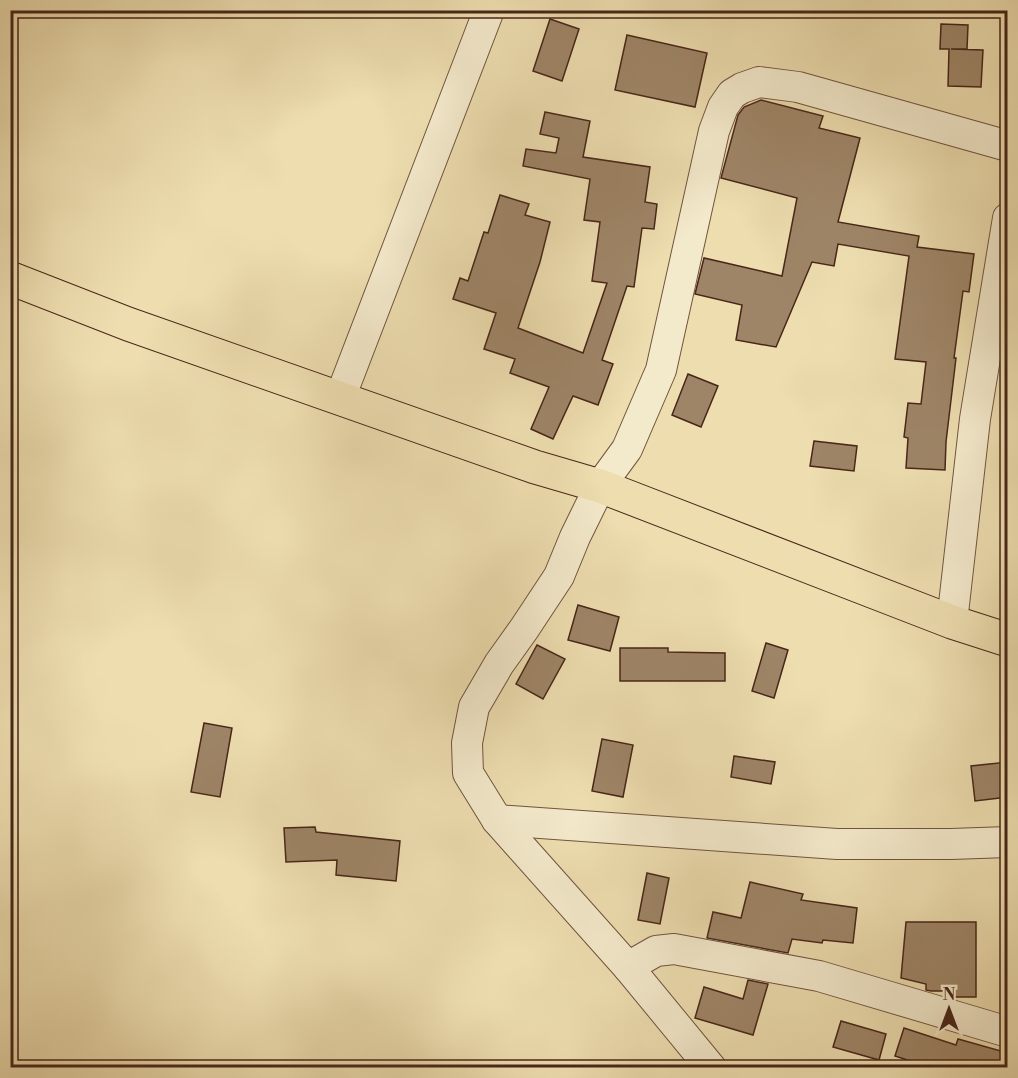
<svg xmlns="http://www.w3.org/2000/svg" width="1018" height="1078" font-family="'Libre Bodoni',serif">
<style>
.building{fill:#9e8567;stroke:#482619;stroke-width:1.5}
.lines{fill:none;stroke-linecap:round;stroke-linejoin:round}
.street-casing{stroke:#71543e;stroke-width:32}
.highway-casing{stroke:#482619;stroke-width:35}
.street{stroke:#f3e9cb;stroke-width:30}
.highway{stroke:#edddaf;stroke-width:33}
</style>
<rect width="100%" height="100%" fill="#edddaf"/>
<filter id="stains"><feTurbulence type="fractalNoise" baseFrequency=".00333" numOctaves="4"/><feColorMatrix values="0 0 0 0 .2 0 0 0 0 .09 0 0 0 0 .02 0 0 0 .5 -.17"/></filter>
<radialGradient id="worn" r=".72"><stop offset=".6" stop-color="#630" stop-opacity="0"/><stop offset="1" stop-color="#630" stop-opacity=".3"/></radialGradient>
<!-- building -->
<g class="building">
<path d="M550,19L579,29L562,81L533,71Z"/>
<path d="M941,24L968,25L967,49H951L983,50L981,87L948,86L949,49H940Z"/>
<path d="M627,35L707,53L695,107L615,90Z"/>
<path d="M761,100L823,116L819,128L860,138L838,222L919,236L917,247L974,254L969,292L963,291L954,358H956L946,442L945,470L906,468L908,438L904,437L908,403L921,404L926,362L895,359L909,256L838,244L834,266L812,262L776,347L736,340L742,305L695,294L704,258L782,276L797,198L721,178L738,115L744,107Z"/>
<path d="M545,112L590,121L583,157L650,167L645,202L657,204L654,229L642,228L634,287L627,286L602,360L613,364L598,405L573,396L553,439L531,429L549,387L510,373L515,359L484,349L496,313L453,299L460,278L468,281L484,232L488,233L500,195L529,204L525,215L550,222L540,262L518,328L583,353L607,283L592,281L600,222L584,220L590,179L523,166L526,149L556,153L559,138L540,134Z"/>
<path d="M688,374L718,386L701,427L672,415Z"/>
<path d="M814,441L857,446L854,471L810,466Z"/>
<path d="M578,605L619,617L610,651L568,640Z"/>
<path d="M766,643L788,650L774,698L752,691Z"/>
<path d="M537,645L565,659L543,699L516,684Z"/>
<path d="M620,648H668V652L725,653V681H620Z"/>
<path d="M204,723L232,728L220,797L191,792Z"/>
<path d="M602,739L633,745L623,797L592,791Z"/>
<path d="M734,756L775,762L771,784L731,777Z"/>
<path d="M1008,762V797L975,801L971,766Z"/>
<path d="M315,827L316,832L400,841L396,881L336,875L337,860L286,862L284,828Z"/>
<path d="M647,873L669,878L660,924L638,920Z"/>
<path d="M750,882L803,894L801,900L857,908L853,943L823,940L822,943L792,939L788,953L707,938L713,912L741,918Z"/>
<path d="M906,922H976V997H951L945,995V991H931L926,990V984L901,978Z"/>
<path d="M748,980L768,984L753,1035L695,1018L704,987L743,999Z"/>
<path d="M841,1021L886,1034L879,1060L833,1047Z"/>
<path d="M904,1028L956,1045L958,1039L1008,1053V1068H932L895,1056Z"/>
</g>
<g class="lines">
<defs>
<g id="street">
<path d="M340,398L489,10"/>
<path d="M952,622L975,419L1008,218"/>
<path d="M497,820L837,844H951L1008,842"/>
<path d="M628,967L656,951L674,949L819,976L1008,1032"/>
<path d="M711,1068L628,967L497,820L468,773L467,743L474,707L499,664L524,629L559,576L575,537L600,486L627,449L661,370L714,131L723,107L732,94L742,88L759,82L798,87L1008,146"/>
</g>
<path id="highway" d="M10,278L128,324L535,467L600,486L952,622L1008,640"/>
</defs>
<!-- street casing -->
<use href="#street" class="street-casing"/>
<!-- highway casing -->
<use href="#highway" class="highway-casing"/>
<!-- street -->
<use href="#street" class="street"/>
<!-- highway -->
<use href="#highway" class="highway"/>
</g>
<!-- margin -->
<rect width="1018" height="1078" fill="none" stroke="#edddaf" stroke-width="36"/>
<rect x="12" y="12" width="994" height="1054" fill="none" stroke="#482619" stroke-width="3"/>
<rect x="18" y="18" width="982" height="1042" fill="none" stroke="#482619" stroke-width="1.5"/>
<!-- north arrow -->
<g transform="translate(949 1009)" stroke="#f3e9cb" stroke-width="4.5" paint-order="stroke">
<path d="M0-4.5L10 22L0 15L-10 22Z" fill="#482619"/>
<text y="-9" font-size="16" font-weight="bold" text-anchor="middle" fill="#482619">N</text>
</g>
<rect width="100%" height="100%" filter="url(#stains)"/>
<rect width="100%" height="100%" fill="url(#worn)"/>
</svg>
